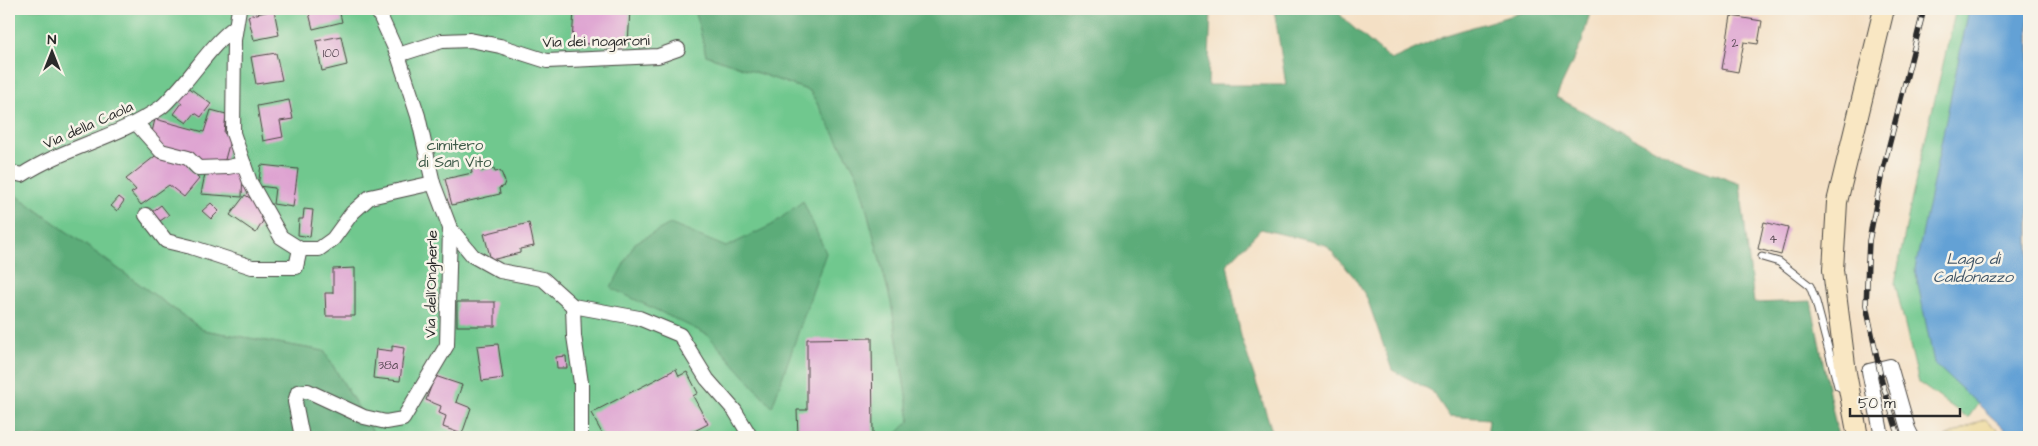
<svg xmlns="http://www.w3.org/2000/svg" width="2038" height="446" font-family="'Architects Daughter',sans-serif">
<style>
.green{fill:#6fc88e;stroke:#4d7a5c}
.forest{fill:#5bac79;stroke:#436c52}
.sand{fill:#eeda9e;stroke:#8c8264}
.water{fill:#64a1d5;stroke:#486680}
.building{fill:#dea3d1}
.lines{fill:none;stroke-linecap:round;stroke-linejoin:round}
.service-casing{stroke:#494642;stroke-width:9}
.minor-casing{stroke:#494642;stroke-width:16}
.secondary-casing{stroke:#494642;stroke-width:22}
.service{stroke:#fff;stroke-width:7}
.minor{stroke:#fff;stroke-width:14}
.secondary{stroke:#f9e7c3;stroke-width:20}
.rail-casing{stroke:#2b2b2b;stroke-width:5.5}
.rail{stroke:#f7f3e8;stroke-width:4;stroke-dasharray:11;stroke-linecap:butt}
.labels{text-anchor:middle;stroke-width:5;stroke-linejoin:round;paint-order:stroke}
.number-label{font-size:12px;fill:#584954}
.street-label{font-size:15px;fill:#2b2b2b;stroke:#f7f3e8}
.park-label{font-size:15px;fill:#3f5a49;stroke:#f7f3e8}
.water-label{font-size:16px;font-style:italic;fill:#3f5466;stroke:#f7f3e8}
</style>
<rect width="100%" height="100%" fill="#f7f3e8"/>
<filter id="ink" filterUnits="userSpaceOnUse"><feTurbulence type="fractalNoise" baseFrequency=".02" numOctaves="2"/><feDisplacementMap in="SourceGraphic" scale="10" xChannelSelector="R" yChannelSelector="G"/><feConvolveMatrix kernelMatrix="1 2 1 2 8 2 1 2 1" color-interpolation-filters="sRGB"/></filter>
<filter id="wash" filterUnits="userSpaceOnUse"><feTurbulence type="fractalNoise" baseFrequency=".0096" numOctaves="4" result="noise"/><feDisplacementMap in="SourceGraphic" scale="20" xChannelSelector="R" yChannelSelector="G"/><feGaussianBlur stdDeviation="1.12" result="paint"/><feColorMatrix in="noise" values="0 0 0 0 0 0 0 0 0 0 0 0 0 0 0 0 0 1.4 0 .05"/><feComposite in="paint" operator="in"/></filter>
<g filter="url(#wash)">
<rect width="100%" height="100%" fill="#f4e0c5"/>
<!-- green -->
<g class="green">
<path d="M9,9H695L706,55L810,91L858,176L891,302L910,420L893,437H376L324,351L203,330L9,190Z"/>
<path d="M1956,9H2029V331L1968,418L1919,383L1895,283L1913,192Z"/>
</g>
<!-- forest -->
<g class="forest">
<path d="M695,9H1211L1208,85H1286L1274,9H1335L1347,22L1391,60L1446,35L1533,9H1591L1582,42L1556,97L1675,160L1740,184L1754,303L1811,301L1838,437H1487L1489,419L1449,416L1432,391L1392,370L1367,298L1354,277L1326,245L1261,229L1227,264L1241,336L1274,437H893L910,420L891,302L858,176L810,91L706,55Z"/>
<path d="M9,190L203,330L324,351L376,437H9Z"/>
<path d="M803,201L826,253L772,407L708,335L611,288L635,243L670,224L726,247L772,225Z"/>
</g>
<!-- sand -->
<path class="sand" d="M1985,419L2005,437H1945Z"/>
<!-- water -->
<path class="water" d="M1969,9H2029V437H2013L1934,363L1915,269Z"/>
<g id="blocks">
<!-- building -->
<g class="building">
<path d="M308,9H339L342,22L313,29Z"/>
<path d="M574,9H630L628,46L572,43Z"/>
<path d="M274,10L279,35L254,40L248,16Z"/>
<path d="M1731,16L1762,21L1758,44L1744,42L1738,72L1722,69Z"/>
<path d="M341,36L347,65L322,71L316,41Z"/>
<path d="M276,53L282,80L256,84L251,57Z"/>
<path d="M187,86L211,104L201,117L195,113L187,123L174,114L182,103L177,100Z"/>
<path d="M289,100L293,119L280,121L283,137L263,141L257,106Z"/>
<path d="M211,110L226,114L224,133L231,137L223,167L197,163L150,141L155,119L204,132Z"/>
<path d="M159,153L188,160L189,168L199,179L184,197L169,185L141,205L131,193L136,190L126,179Z"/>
<path d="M261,165L298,169L293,207L273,204L275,188L258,186Z"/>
<path d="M480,166L481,171L494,168L495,172L500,171L502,174L505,182L503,187L499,188L500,194L452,205L445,179L472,173L471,168Z"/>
<path d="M243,168L242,197L201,194L206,169Z"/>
<path d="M245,195L255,201L263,221L256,233L230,215Z"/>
<path d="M119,197L124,201L117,211L111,206Z"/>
<path d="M211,203L219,211L211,219L202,211Z"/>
<path d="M161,205L169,215L160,221L152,212Z"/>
<path d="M304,209L313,210L310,237L298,235L299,219H303Z"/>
<path d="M1764,222L1788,228L1781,255L1758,249Z"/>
<path d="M529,223L534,246L520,249V253L491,260L484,234Z"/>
<path d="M355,268V316H326L325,293H333V269Z"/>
<rect x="457" y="302" width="38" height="24"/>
<path d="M872,338L873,437H798L797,410H807V339Z"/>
<path d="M498,344L503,378L482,381L477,346Z"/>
<path d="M392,346L404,348L400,381L373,378L376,349L392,351Z"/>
<path d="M566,356L567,368H557L556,357Z"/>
<path d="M676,369L679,376L687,372L698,393L693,396L708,424L683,437H604L591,413Z"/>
<path d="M435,376L462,385L456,402L471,408L462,434L443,427L446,416L439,413L441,406L426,400Z"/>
</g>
</g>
</g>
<g filter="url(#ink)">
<use href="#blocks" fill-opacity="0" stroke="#494642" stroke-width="1"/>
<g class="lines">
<defs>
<path id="service" d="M1762,257L1779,262L1810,286L1816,302L1838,386L1844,389"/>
<g id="minor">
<path d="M239,9L234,40L233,133L250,182L281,237L300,249H319L333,239L352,213L370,197L433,183"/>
<path d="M398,55L442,41L470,40L500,46L547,61L658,56L678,49"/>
<path d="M136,123L161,151L188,158L198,168L228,167L244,164"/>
<path d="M9,172L22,175C65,147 117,138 160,108C166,104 171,97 176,92C196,71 212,44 235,27"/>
<path d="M146,215L166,241L191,247L252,267H296L300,249"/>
<path d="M450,228L473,256L500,271L543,279L573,306"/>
<path d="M573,306L639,318L680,335L707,379L735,411L750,436"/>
<path d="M573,306L574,336L581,383V437"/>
<path d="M302,437L295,402L298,392L308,391L364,417L386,422L403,419L447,345L450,228L433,183L418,116L398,55L377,9"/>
<path d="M1882,437L1869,371L1890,366L1908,429L1912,437"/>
</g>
<path id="secondary" d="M1858,437L1846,373L1833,270L1837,202L1884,9"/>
</defs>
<!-- service casing -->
<use href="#service" class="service-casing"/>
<!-- minor casing -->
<use href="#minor" class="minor-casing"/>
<!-- secondary casing -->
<use href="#secondary" class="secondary-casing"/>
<!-- service -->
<use href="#service" class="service"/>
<!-- minor -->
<use href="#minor" class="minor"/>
<!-- secondary -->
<use href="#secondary" class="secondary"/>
<defs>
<path id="rail" d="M1899,437L1882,382L1866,305L1869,241L1882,173L1924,9"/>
</defs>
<!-- rail casing -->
<use href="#rail" class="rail-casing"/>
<!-- rail -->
<use href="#rail" class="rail"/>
</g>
</g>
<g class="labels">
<!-- number labels -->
<g class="number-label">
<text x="1735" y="47">2</text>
<text x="331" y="57">100</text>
<text x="1773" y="243">4</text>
<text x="388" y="369">38a</text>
</g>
<!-- street labels -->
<g class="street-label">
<text transform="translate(596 41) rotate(-1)" y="5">Via dei nogaroni</text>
<text transform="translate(88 125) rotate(-24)" y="5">Via della Caola</text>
<text transform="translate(431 284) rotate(-89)" y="5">Via dell'Ongherle</text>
</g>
<!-- park labels -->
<g class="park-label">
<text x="455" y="150">cimitero<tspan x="455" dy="17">di San Vito</tspan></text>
</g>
<!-- water labels -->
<g class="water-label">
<text x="1973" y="264">Lago di<tspan x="1973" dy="18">Caldonazzo</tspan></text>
</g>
</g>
<!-- margin -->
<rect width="2038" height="446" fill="none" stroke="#f7f3e8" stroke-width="30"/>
<!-- north arrow -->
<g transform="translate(52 52)" stroke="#f7f3e8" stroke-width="4" paint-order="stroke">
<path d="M0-4L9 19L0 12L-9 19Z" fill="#2b2b2b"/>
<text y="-8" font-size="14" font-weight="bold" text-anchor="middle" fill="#2b2b2b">N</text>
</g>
<!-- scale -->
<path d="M1850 408v8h110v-8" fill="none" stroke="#2b2b2b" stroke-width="2.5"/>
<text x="1858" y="408" font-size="15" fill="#2b2b2b" stroke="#f7f3e8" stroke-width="4" paint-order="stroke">50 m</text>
</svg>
